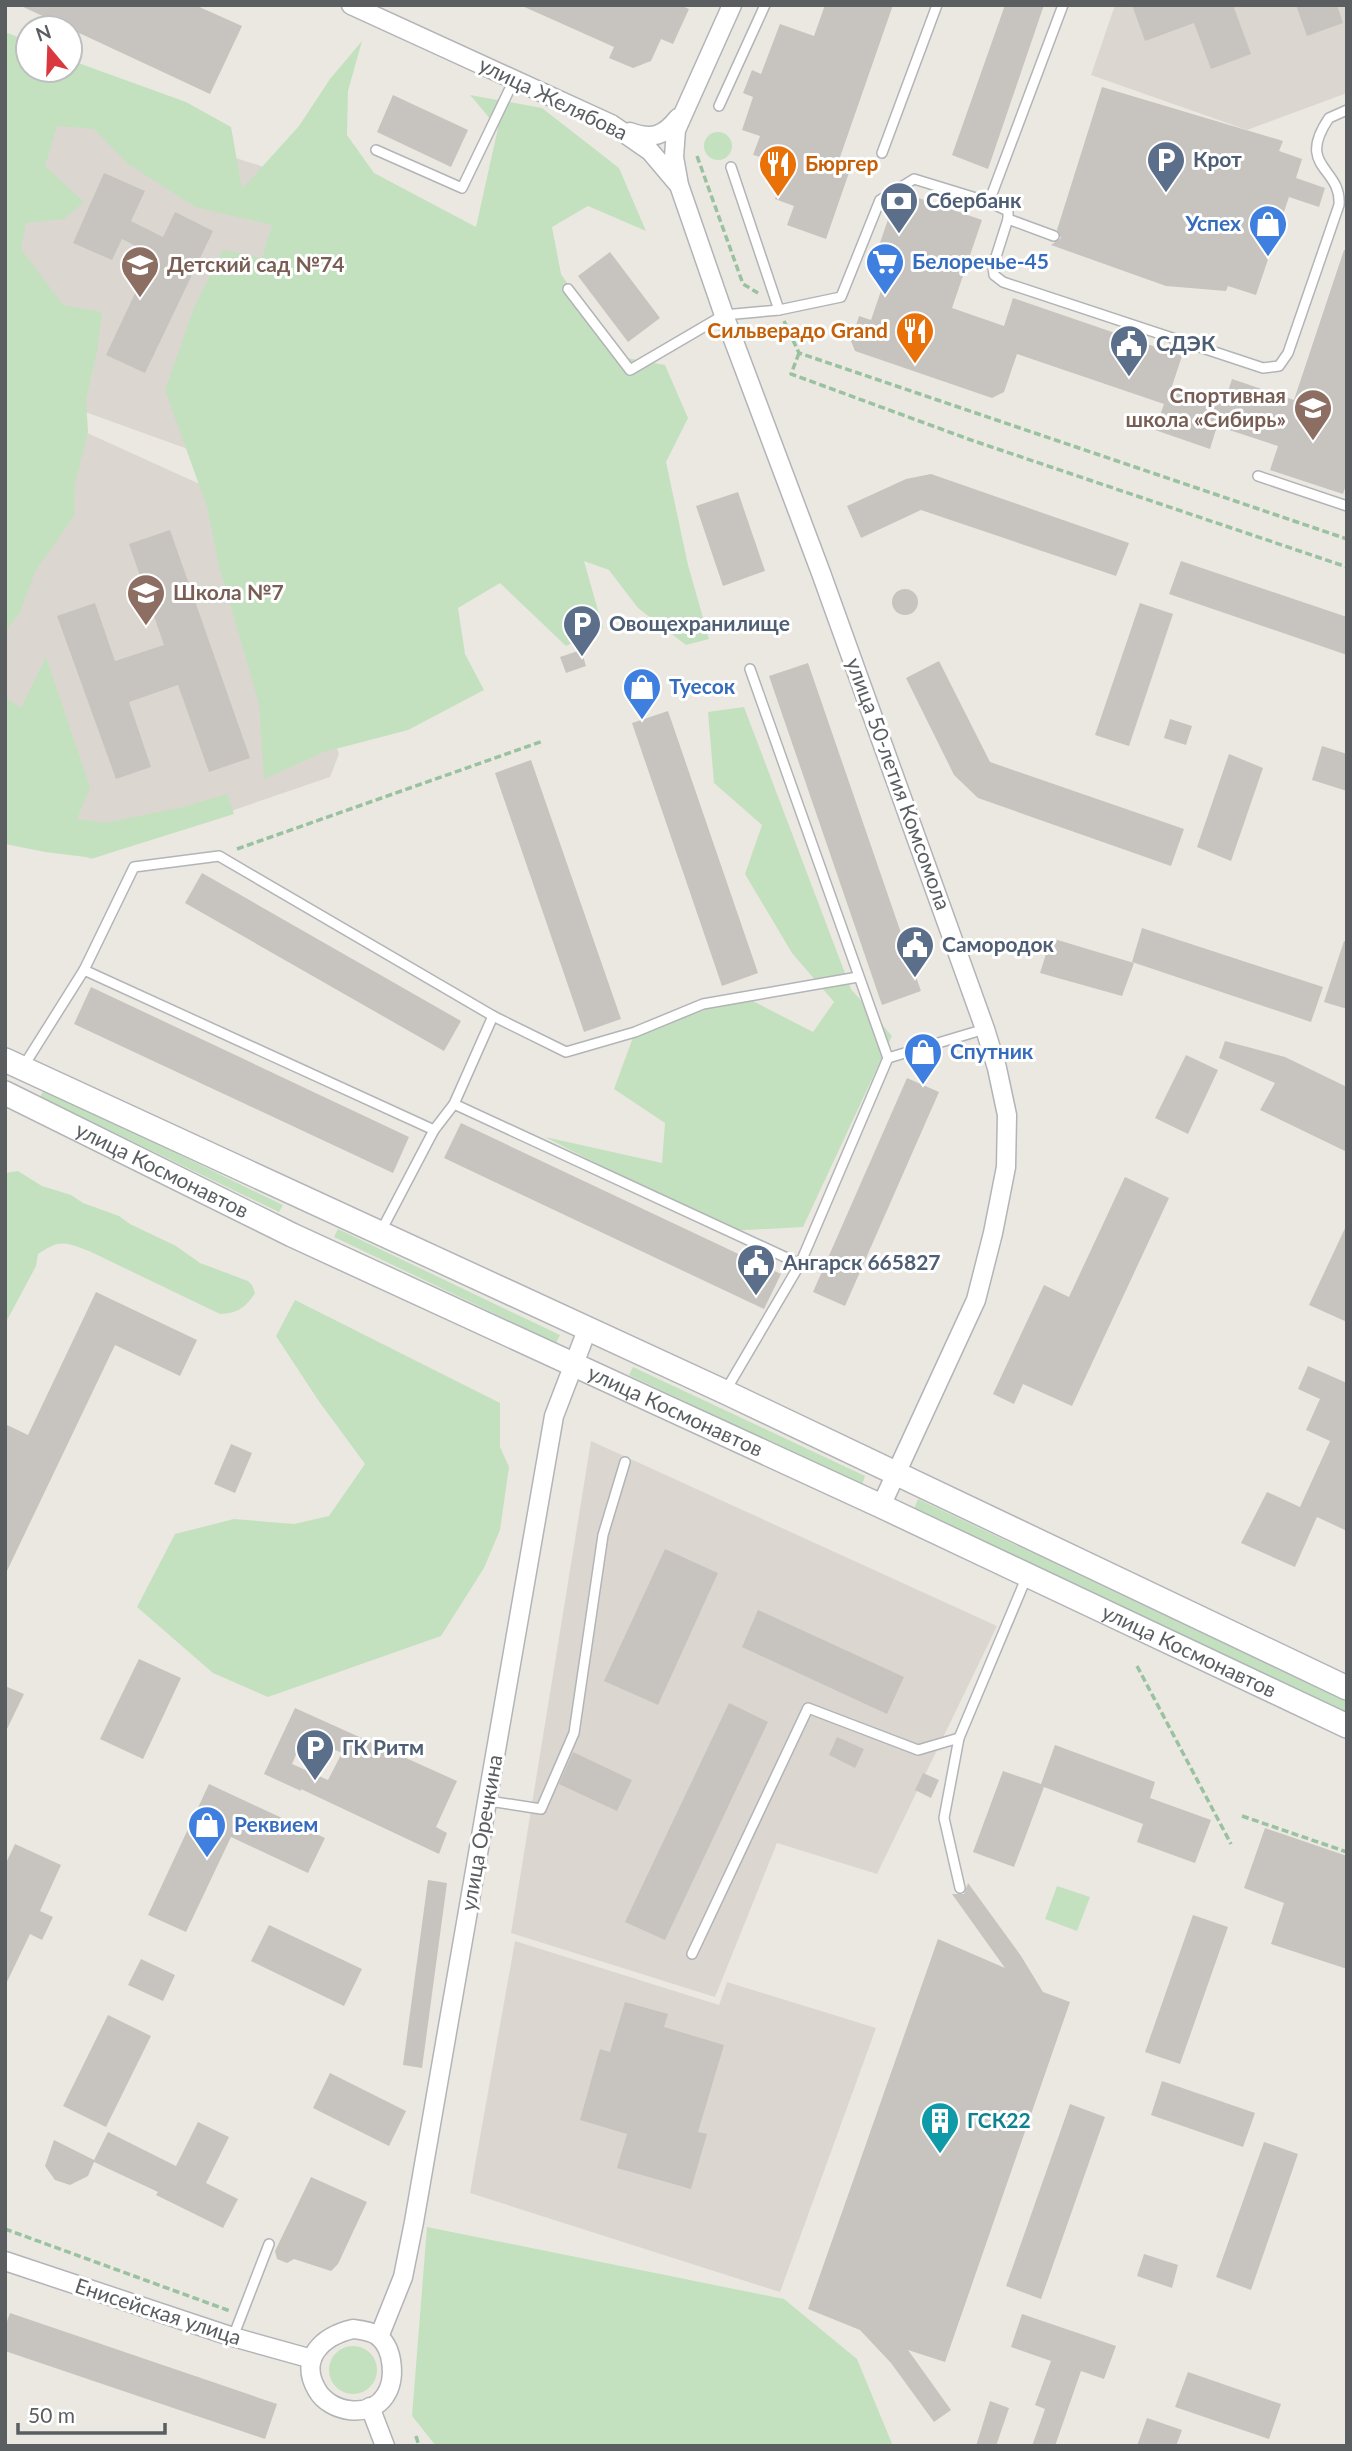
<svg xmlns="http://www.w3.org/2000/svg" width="1352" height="2451" font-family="Lato,sans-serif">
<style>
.education{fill:#dbd7d0}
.green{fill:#c3e1bf}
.building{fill:#c7c3be;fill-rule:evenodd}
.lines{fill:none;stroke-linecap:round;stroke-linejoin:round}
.service-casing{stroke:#b2b4b8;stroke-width:12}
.minor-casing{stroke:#b2b4b8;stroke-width:21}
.tertiary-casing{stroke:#b2b4b8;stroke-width:26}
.path{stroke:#9ac2a1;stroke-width:3.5;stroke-dasharray:7 3.5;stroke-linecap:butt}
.service{stroke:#fff;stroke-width:9}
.minor{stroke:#fff;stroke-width:18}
.tertiary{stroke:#fff;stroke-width:23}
.labels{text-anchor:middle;stroke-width:6;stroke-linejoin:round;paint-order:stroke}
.street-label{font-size:21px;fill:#5a5e61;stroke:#fff}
.service-label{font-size:21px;font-weight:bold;fill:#4e5e75;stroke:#fff;text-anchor:start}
.food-label{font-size:21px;font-weight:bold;fill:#c56008;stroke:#fff;text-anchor:start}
.shop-label{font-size:21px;font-weight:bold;fill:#366cbe;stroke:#fff;text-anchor:start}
.education-label{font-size:21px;font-weight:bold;fill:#785e54;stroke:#fff;text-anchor:start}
.culture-label{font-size:21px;font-weight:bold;fill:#0d838f;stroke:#fff;text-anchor:start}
</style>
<rect width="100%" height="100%" fill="#ebe8e1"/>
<!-- education -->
<g class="education">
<path d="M1115,5H1347V93L1247,130L1091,75Z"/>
<path d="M5,85L302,179L196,452L5,383Z"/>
<path d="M5,403H21L235,500L339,754L330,777L91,859L5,820Z"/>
<path d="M591,1441L997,1626L877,1874L777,1843L715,1997L511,1933Z"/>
<path d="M515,1941L719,2005L727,1982L876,2028L780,2292L470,2193Z"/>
</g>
<!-- green -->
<g class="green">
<path d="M5,32L28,41V70H70V60L186,102L231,127L242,189L299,126L330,79L362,41L348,91L347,135L374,173L476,227L498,128L470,95L542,108L619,168L646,231L588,206L552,227L561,274L616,356L665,365L688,418L666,462L688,565L709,639L686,645L638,608L609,570L584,561L603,628L566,646L500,583L458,608L465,654L484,690L408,730L324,752L264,779L259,704L219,566L207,507L165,390L195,305L223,250L262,258L272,225L195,207L127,163L94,129L57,126L45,166L84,202L64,219L26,223L21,249L63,305L102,312L97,352L86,399L88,432L75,484L74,516L36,570L19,614L5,632Z"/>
<circle cx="718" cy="146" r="14"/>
<path d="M46,657L90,787L77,819L105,823L183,807L227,794L234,814L94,858L45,852L5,844V697L21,708Z"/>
<path d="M744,707L851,989L892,1036L803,1227L728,1231L545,1137L662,1163L665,1123L614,1089L635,1032L745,997L813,1032L834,1002L792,953L745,874L762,825L714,783L708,712Z"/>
<path d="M44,1089L283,1205L279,1212L40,1097Z"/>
<path d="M18,1171L42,1186L71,1195L83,1203L119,1216L130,1224L176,1246L200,1263L248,1281L252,1285L255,1293C245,1308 238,1313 220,1314L89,1251C65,1242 60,1239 38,1254L36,1266L5,1324V1173Z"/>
<path d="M338,1229L560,1335L556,1343L334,1237Z"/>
<path d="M295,1300L500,1403V1447L509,1467L500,1530L484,1568L441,1636L268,1697L213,1673L137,1607L175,1534L234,1519L294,1524L329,1516L365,1464L318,1400L276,1336Z"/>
<path d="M633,1367L865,1476L862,1485L629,1375Z"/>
<path d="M918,1499L1347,1702V1714L914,1509Z"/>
<path d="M1057,1886L1090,1897L1077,1931L1045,1919Z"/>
<path d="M427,2227L784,2299L857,2359L893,2446H436L412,2416Z"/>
<circle cx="353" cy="2370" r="24"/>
</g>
<!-- building -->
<g class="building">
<path d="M19,5H195L242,26L210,94Z"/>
<path d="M520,5H680L689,9L673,44L661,39L651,61L633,68L609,58L614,47Z"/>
<path d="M825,5H893L839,160L852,164L826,239L787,225L794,206L775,199L781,183L764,177L771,160L753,155L760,136L742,130L753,97L743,93L752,70L761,74L780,24L814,36Z"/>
<path d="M1005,5H1044L988,169L952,155Z"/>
<path d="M1132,5H1233L1251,54L1211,69L1194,23L1145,41Z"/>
<path d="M1296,5H1337L1343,23L1307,36Z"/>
<path d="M1102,87L1283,141L1279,151L1302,159L1296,178L1325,188L1319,207L1289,197L1256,295L1228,286L1226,291L1166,286L1051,245L1061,238L1057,230Z"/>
<path d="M393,95L468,130L451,167L377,132Z"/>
<path d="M104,173L145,191L131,221L163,237L175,212L213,231L145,373L106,355L153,255L122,239L112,260L73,243Z"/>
<path d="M907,194L982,220L952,308L1004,326L1013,298L1182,356L1172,386L1224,404L1232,379L1294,400L1344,250H1347V482L1343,494L1270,470L1278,446L1217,426L1210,449L1155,430L1164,404L1017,354L1004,392L992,398L855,351L851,341L859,316L871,320L883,285L875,282L870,272L895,199Z"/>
<path d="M610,252L660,318L628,342L578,276Z"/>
<path d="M931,474L1129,543L1116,576L921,510L861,538L847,506L906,479Z"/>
<path d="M738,492L765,571L723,586L696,506Z"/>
<path d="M170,530L250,758L209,772L178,685L129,702L151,767L116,779L57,616L95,603L115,661L164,645L129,544Z"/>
<path d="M1181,561L1347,617V655L1169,594Z"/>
<circle cx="905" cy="602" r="13"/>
<path d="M1140,603L1173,614L1129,746L1095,735Z"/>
<path d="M581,650L586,666L566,673L560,657Z"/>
<path d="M939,661L990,762L1184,829L1171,866L978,798L954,775L906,678Z"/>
<path d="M808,663L921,991L882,1005L769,676Z"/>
<path d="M668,711L758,973L722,986L632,723Z"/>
<path d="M1170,719L1192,726L1186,745L1164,738Z"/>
<path d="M1322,746L1347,754V791L1312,780Z"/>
<path d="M1229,754L1263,768L1231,861L1197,847Z"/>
<path d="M531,760L621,1019L584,1032L495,773Z"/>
<path d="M202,873L461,1021L444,1051L185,903Z"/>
<path d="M1142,928L1323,987L1311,1022L1132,962Z"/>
<path d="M1051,938L1134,963L1122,996L1040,973Z"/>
<path d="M1344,941L1347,942V1009L1324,1002Z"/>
<path d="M91,987L409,1137L393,1173L74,1024Z"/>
<path d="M1225,1041L1285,1057L1347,1087V1152L1260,1110L1275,1083L1219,1058Z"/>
<path d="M1186,1055L1218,1070L1188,1134L1155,1118Z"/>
<path d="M907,1078L939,1092L845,1306L813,1292Z"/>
<path d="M461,1123L781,1274L764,1309L444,1158Z"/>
<path d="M1125,1177L1169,1198L1072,1406L1023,1384L1014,1404L993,1394L1044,1285L1069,1297Z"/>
<path d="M1347,1224V1322L1309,1305Z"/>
<path d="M96,1292L197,1340L180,1376L115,1345L5,1575V1424L28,1435Z"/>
<path d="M1308,1366L1347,1383V1531L1317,1517L1295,1567L1241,1543L1267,1492L1300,1507L1330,1441L1306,1430L1320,1399L1298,1389Z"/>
<path d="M231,1444L252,1453L235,1493L214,1484Z"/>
<path d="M665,1549L718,1573L658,1705L604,1681Z"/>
<path d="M758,1610L904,1677L887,1714L742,1647Z"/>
<path d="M139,1659L181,1678L143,1759L100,1739Z"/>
<path d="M5,1686L24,1694L5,1733Z"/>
<path d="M729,1703L768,1722L665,1940L625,1922Z"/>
<path d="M295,1708L457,1781L436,1827L447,1833L439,1854L301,1789V1791L264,1774ZM304,1736L342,1753L328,1780L292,1764Z"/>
<path d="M837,1737L864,1749L855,1768L829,1755Z"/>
<path d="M1055,1745L1155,1782L1150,1798L1211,1820L1195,1863L1137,1842L1143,1824L1044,1787L1014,1867L973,1852L1003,1771L1041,1784Z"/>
<path d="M573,1752L632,1780L617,1811L559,1784Z"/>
<path d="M923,1773L939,1780L931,1798L915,1790Z"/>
<path d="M209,1784L325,1838L308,1873L231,1837L186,1932L148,1915Z"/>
<path d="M1265,1828L1347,1856V1969L1271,1944L1284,1903L1244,1888Z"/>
<path d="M15,1844L61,1865L40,1911L53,1917L42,1940L30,1934L5,1986V1865Z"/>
<path d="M428,1880L447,1883L422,2068L403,2065Z"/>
<path d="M968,1883L1021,1956L1043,1992L1070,2002L945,2362L908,2350L951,2410L934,2422L891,2363L860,2330L808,2309L938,1939L1005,1968L952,1894H964Z"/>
<path d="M1193,1915L1228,1927L1180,2064L1145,2052Z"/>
<path d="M269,1925L362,1969L344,2006L251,1961Z"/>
<path d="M141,1959L175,1975L163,2001L128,1985Z"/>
<path d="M625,2002L668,2014L664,2027L724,2045L698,2132L707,2134L691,2189L617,2168L627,2134L580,2120L600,2049L610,2052Z"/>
<path d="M108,2015L151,2036L106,2127L63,2106Z"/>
<path d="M330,2073L406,2111L389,2146L313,2108Z"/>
<path d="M1162,2081L1255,2113L1243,2147L1151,2115Z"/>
<path d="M1070,2104L1105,2117L1041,2299L1006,2286Z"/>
<path d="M198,2122L229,2137L206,2183L238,2199L223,2228L156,2195L158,2192L94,2162L88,2176L70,2185L55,2180L45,2166L54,2140L94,2160L108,2132L176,2166Z"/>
<path d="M1264,2142L1298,2154L1251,2290L1216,2277Z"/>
<path d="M311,2177L367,2202L338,2264L331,2271L294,2259L287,2263L277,2259L275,2251Z"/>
<path d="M1144,2254L1178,2265L1172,2288L1137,2276Z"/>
<path d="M10,2313L277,2404L265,2439L5,2351V2327Z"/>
<path d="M1022,2314L1116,2346L1104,2379L1081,2371L1055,2446H1032L1045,2409L1035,2405L1051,2361L1011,2347Z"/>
<path d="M1188,2372L1281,2404L1269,2439L1175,2407Z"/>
<path d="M990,2401L1009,2408L996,2446H976Z"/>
<path d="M1147,2418L1182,2430L1176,2446H1137Z"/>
</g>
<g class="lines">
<defs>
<g id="service">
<path d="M1063,5L989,202L1008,211V219L993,266L994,275L1003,282L1263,368L1279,366L1288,353L1339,205C1342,167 1295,168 1329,118L1347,110"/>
<path d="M719,106L765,5"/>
<path d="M376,150L462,188L515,78"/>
<path d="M882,153L937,5"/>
<path d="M731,167L779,310"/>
<path d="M1008,219L1054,236"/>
<path d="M568,289L630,370L724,315L779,310L841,297L880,200L914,179L989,202"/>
<path d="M1258,476L1347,506"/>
<path d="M84,970L434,1130"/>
<path d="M493,1016L566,1052L635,1032L703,1004L858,977"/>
<path d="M888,1058L985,1029"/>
<path d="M23,1067L84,970L134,867L219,856L493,1016L454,1104L434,1130L380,1233"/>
<path d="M454,1104L800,1264"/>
<path d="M726,1390L800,1264L888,1058L750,669"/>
<path d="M489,1801L541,1809L574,1733L603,1535L625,1462"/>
<path d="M960,1888L944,1818L959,1738L1027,1576"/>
<path d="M692,1954L808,1708L918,1750L959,1738"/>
<path d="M233,2337L269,2244"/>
</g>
<g id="minor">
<path d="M351,5L611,124L650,151L677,183"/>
<path d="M732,5L676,130L674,157L679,185L724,315L821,573L985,1029L997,1068L1007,1115L1006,1167L993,1233L976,1300L881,1506"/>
<path d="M630,132C652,140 664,136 678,118"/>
<path d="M5,2261L233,2337L312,2359"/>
<path d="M353,2329C361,2330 371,2331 378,2336C394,2349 396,2380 385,2396C370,2419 330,2413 317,2390C298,2358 323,2336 353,2329Z"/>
<path d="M379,2337L403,2277L414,2222L554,1416L587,1330"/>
<path d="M370,2407L385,2446"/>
</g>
<g id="tertiary">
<path d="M5,1060L725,1392L1347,1688"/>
<path id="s1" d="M5,1093L292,1235L881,1506L1347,1726"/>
</g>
</defs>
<!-- service casing -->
<use href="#service" class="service-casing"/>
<!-- minor casing -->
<use href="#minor" class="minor-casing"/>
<!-- tertiary casing -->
<use href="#tertiary" class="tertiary-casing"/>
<!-- path -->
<g class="path">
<path d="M697,156L743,284L758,293"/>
<path d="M784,321L799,353L1347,539"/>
<path d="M799,353L791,374L971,440L1347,567"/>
<path d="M237,849L543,741"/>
<path d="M1137,1666L1231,1844"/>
<path d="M1242,1816L1347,1852"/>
<path d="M5,2229L230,2311"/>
<path d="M416,2436L419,2446"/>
</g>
<!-- service -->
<use href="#service" class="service"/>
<!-- minor -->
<use href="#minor" class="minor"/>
<!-- tertiary -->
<use href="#tertiary" class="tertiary"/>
</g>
<!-- icons -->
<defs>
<symbol id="parking-pin" viewBox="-11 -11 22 30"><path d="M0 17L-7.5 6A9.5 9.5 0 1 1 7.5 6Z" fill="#5c6f8a" stroke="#fff"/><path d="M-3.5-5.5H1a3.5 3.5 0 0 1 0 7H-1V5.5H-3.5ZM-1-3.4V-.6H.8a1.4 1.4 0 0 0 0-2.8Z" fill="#fff"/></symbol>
<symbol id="restaurant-pin" viewBox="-11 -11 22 30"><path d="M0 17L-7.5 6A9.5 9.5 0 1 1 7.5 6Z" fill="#e8710a" stroke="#fff"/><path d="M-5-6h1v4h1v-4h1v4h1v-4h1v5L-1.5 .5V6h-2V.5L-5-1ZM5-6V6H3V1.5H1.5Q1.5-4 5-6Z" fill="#fff"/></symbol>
<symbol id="bank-pin" viewBox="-11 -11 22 30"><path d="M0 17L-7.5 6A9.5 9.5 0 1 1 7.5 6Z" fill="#5c6f8a" stroke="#fff"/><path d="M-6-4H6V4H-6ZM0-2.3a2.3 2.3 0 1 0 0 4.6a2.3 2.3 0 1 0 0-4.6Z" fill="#fff"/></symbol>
<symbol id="shop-pin" viewBox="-11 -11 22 30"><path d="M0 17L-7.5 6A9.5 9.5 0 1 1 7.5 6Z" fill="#3f7fe0" stroke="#fff"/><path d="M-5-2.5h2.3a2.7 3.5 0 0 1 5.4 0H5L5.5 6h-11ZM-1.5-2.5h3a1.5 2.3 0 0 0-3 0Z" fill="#fff"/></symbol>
<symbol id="supermarket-pin" viewBox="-11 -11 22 30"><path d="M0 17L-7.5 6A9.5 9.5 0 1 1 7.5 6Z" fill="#3f7fe0" stroke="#fff"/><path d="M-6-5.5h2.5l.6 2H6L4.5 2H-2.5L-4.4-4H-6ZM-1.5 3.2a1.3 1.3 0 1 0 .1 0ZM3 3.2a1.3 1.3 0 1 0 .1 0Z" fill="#fff"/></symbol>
<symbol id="school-pin" viewBox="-11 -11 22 30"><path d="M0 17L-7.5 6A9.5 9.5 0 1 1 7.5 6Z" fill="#8d6e63" stroke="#fff"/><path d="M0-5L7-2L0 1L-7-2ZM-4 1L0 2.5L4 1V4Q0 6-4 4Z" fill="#fff"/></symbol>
<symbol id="civic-pin" viewBox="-11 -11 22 30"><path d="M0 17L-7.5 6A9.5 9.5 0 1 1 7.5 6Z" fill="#5c6f8a" stroke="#fff"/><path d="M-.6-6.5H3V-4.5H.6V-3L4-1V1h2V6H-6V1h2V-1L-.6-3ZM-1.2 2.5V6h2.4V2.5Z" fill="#fff"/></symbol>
<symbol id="building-pin" viewBox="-11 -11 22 30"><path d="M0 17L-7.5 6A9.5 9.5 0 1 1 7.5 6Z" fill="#0f9aa8" stroke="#fff"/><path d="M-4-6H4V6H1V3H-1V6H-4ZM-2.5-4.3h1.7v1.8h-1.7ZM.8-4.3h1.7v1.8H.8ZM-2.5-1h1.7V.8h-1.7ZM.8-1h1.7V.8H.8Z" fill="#fff"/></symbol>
</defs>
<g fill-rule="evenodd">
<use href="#parking-pin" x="1144" y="138" width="44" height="60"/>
<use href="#restaurant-pin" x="756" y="142" width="44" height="60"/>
<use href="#bank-pin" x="877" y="179" width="44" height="60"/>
<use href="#shop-pin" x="1246" y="202" width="44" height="60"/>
<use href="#supermarket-pin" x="863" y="240" width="44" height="60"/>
<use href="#school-pin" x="118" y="243" width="44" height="60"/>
<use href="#restaurant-pin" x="893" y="309" width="44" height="60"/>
<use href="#civic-pin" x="1107" y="322" width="44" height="60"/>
<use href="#school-pin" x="1291" y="386" width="44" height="60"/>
<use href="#school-pin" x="124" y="571" width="44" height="60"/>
<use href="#parking-pin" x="560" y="602" width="44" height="60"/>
<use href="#shop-pin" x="620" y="665" width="44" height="60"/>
<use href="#civic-pin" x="893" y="923" width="44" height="60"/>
<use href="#shop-pin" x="901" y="1030" width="44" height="60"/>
<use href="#civic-pin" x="734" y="1241" width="44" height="60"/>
<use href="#parking-pin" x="293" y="1726" width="44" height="60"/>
<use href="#shop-pin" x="185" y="1803" width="44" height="60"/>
<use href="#building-pin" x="918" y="2099" width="44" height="60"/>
</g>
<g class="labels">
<!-- street labels -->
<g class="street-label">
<text transform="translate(553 99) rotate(26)" y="7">улица Желябова</text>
<text transform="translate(898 784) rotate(70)" y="7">улица 50-летия Комсомола</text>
<text dy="7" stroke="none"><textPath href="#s1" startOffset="175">улица Космонавтов</textPath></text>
<text dy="7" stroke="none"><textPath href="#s1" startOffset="742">улица Космонавтов</textPath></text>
<text dy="7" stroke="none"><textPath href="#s1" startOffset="1309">улица Космонавтов</textPath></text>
<text transform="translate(482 1833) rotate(-80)" y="7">улица Оречкина</text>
<text transform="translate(158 2312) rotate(18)" y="7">Енисейская улица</text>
</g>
<!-- service labels -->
<g class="service-label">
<text x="1193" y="167">Крот</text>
<text x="926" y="208">Сбербанк</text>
<text x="1156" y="351">СДЭК</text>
<text x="609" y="631">Овощехранилище</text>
<text x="942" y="952">Самородок</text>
<text x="783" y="1270">Ангарск 665827</text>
<text x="342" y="1755">ГК Ритм</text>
</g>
<!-- food labels -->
<g class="food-label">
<text x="805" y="171">Бюргер</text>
<text x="888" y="338" text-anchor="end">Сильверадо Grand</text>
</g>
<!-- shop labels -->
<g class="shop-label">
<text x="1241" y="231" text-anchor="end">Успех</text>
<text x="912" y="269">Белоречье-45</text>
<text x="669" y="694">Туесок</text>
<text x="950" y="1059">Спутник</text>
<text x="234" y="1832">Реквием</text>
</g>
<!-- education labels -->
<g class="education-label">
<text x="167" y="272">Детский сад №74</text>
<text x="1286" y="403" text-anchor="end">Спортивная<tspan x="1286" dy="24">школа «Сибирь»</tspan></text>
<text x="173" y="600">Школа №7</text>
</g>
<!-- culture labels -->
<g class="culture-label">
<text x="967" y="2128">ГСК22</text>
</g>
</g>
<!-- border -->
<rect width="1352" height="2451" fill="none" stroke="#5a5e61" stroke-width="14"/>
<!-- north arrow -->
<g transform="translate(49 49) rotate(341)"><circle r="33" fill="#ffffff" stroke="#bdbfc0" stroke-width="2"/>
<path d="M0-5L12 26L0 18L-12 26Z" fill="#d9393e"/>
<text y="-10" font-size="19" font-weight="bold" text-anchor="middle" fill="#5a5e61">N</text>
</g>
<!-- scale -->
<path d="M18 2423v10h147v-10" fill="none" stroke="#5a5e61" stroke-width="3.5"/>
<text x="28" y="2423" font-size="21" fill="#5a5e61" stroke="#ffffff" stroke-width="5" paint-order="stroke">50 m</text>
</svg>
